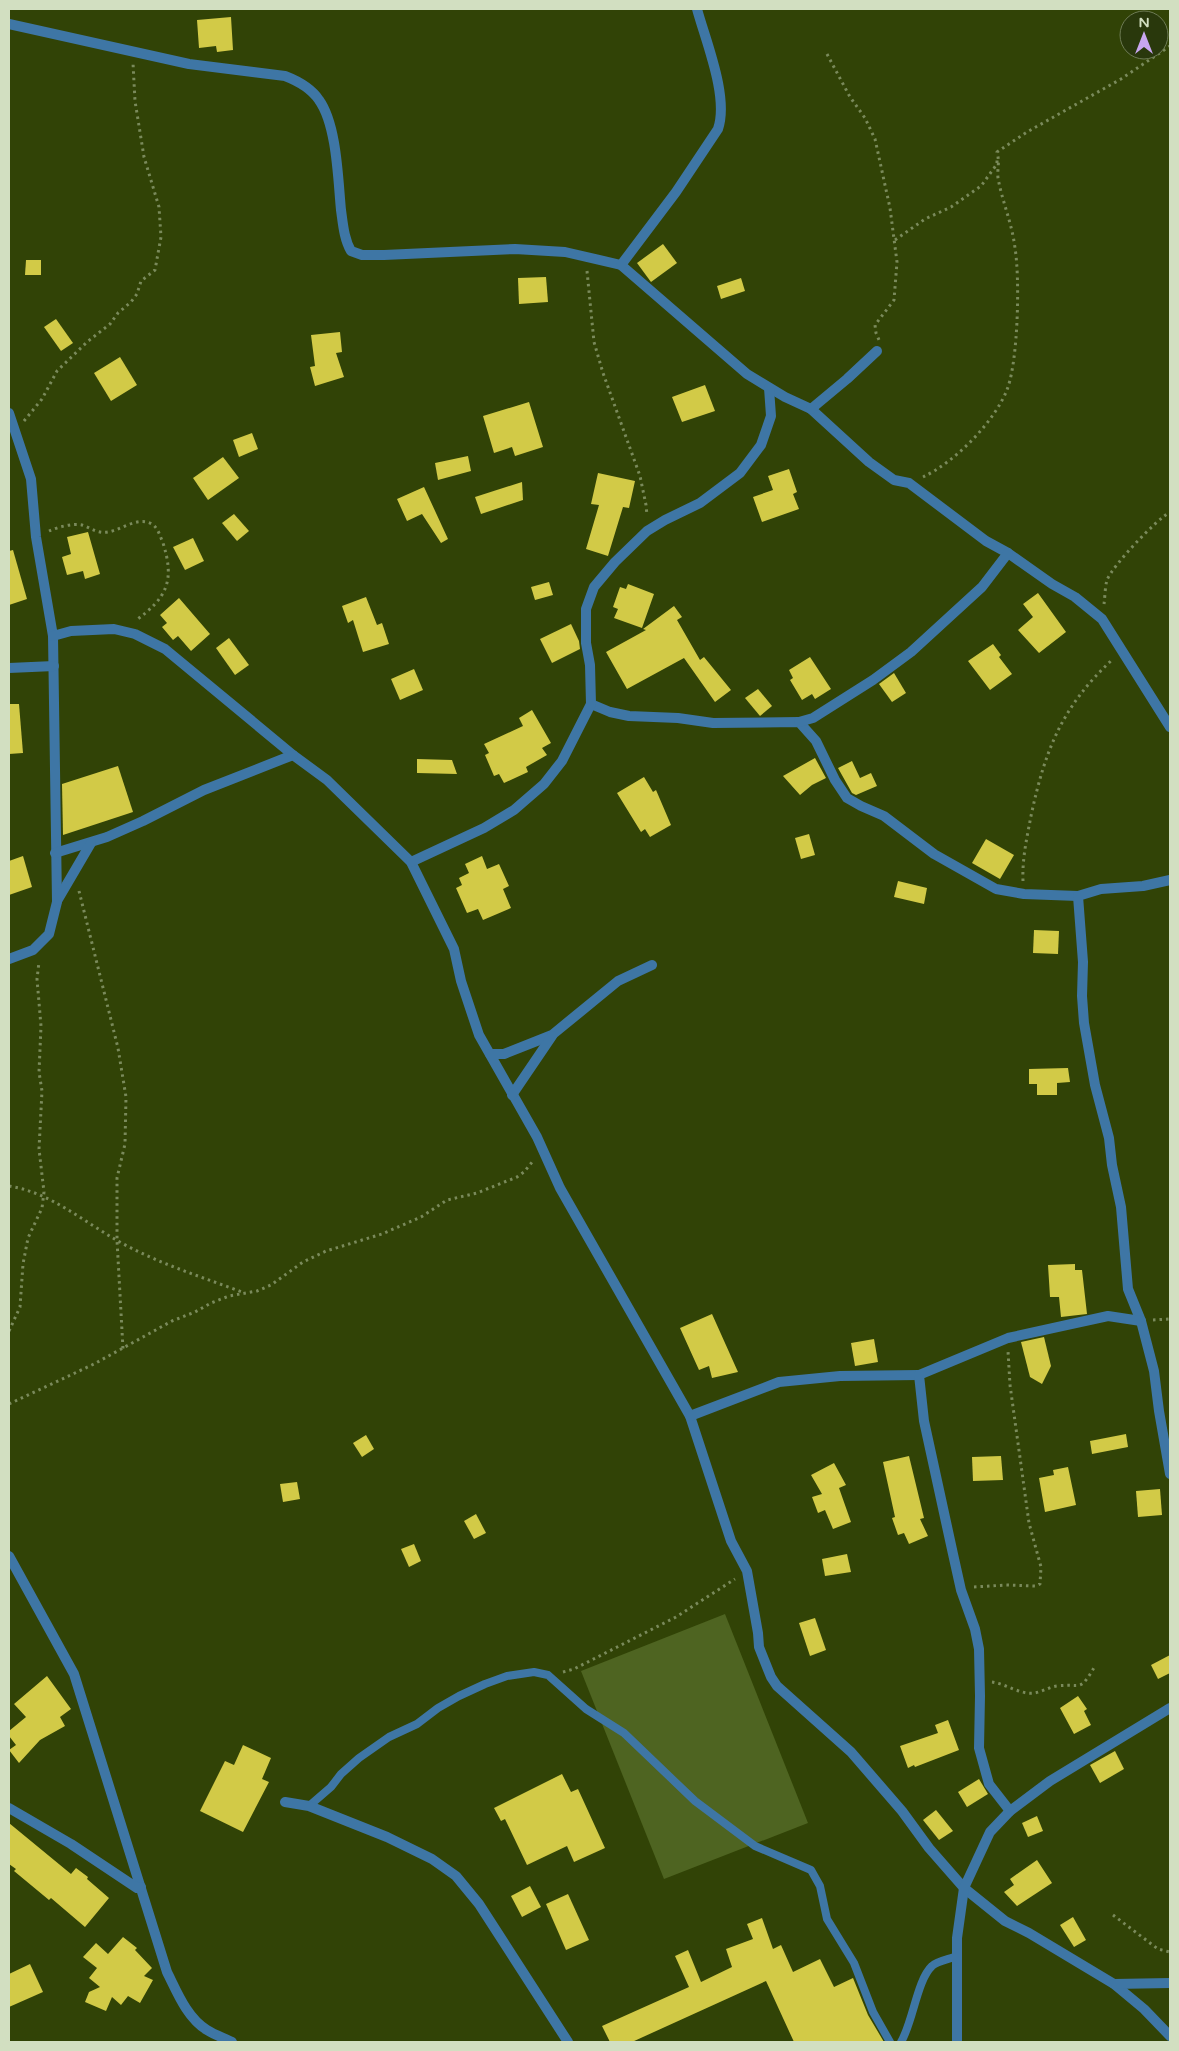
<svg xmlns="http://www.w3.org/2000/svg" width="1179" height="2051" font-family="'Varela Round',sans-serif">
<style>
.green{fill:#4e6421}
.building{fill:#d2ca47}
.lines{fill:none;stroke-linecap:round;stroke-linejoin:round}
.path{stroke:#7a8a5b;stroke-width:3;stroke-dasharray:2.5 4;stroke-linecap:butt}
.lane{stroke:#3e76a5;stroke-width:8}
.street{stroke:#3e76a5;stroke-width:10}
</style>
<rect width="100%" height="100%" fill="#314306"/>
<!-- green -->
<path class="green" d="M725,1614L808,1823L664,1879L581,1671Z"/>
<!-- building -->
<g class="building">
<path d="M231,17L233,50L217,52L216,46L199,48L197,20Z"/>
<path d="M663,244L677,263L651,282L637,263Z"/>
<path d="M26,260H41V275H25Z"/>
<path d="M546,277L548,302L519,304L518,278Z"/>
<path d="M741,278L745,291L721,299L717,286Z"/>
<path d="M56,319L73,343L61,351L44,327Z"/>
<path d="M340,332L342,352L336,353L344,377L315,386L310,367L315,366L311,335Z"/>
<path d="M120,357L137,385L111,401L94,373Z"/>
<path d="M705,385L715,411L682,422L672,397Z"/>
<path d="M529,402L543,447L515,456L512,447L494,453L483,416Z"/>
<path d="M252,433L258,449L239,457L233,440Z"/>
<path d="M468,456L471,471L438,480L435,463Z"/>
<path d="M223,457L239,478L208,500L193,478Z"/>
<path d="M789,469L797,492L793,494L799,509L762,522L753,497L773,490L768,476Z"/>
<path d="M598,473L635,481L629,508L623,507L608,556L586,549L599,505L591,504Z"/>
<path d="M522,482L523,500L481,514L475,497Z"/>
<path d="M424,487L448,539L441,543L422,514L407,521L397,499Z"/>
<path d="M234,514L249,531L237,541L222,523Z"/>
<path d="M88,532L100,574L85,579L83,571L67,575L62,557L71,554L67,537Z"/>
<path d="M193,538L204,561L185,570L173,547Z"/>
<path d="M13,550L27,599L9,605V551Z"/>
<path d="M549,582L553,595L535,600L531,587Z"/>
<path d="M628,584L654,594L642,628L614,618L618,609L613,607L620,587L626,589Z"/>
<path d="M1038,593L1066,632L1039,653L1018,630L1033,617L1023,604Z"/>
<path d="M366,597L377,625L382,623L389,644L363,652L353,620L348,623L342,606Z"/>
<path d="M179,598L210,634L191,651L178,636L173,640L162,627L167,623L160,615Z"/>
<path d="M674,606L682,617L677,620L700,660L704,657L731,690L715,702L684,658L627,689L606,652L646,630L643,629Z"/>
<path d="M571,624L579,641L580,649L552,663L540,639Z"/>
<path d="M229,638L249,665L235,675L216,648Z"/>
<path d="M993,644L1001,655L999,657L1012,674L990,690L968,661Z"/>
<path d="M810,657L831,689L815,699L812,694L802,700L790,680L793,678L789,670Z"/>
<path d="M414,669L423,690L400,700L391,679Z"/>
<path d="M894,673L906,693L892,702L879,684Z"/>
<path d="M758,689L772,706L760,716L745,698Z"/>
<path d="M9,704H19L23,753L9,754Z"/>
<path d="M532,710L551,743L542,748L547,755L526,767L528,772L504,783L499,774L494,776L485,755L489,753L484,744L523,726L519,718Z"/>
<path d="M815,758L826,778L812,785L800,795L783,776Z"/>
<path d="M417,759L452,760L457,774L417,773Z"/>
<path d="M852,761L860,778L871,773L877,786L856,795L852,793L838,768Z"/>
<path d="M118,766L133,812L63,835L62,784Z"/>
<path d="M644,777L653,792L656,790L671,825L650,837L645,829L641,832L617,793Z"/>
<path d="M809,834L815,855L801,859L795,838Z"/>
<path d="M986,839L1014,855L1000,879L972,863Z"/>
<path d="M23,856L32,887L9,895V861Z"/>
<path d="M482,856L487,869L499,864L509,886L503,889L511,908L483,920L478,909L467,913L456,888L462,885L459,878L469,873L465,864Z"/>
<path d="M898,881L927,888L924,904L894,897Z"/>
<path d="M1034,930L1059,931L1058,954L1033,953Z"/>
<path d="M1068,1068L1070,1082L1057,1083V1095H1037V1084H1029V1069Z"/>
<path d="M1075,1264V1270H1082L1087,1314L1061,1317L1059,1297H1050L1048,1265Z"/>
<path d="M712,1314L738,1372L712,1378L709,1366L699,1370L680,1328Z"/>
<path d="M1044,1337L1051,1366L1042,1384L1030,1377L1021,1342Z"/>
<path d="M874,1339L878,1362L855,1366L851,1343Z"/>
<path d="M1126,1434L1128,1447L1092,1454L1090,1441Z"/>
<path d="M366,1435L374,1449L362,1457L353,1443Z"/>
<path d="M909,1456L924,1518L920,1519L928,1536L909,1544L904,1533L898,1535L892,1518L895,1517L883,1462Z"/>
<path d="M1001,1456L1003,1480L973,1481L972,1457Z"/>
<path d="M834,1463L846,1485L839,1488L851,1522L833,1529L825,1510L818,1513L812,1497L822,1494L811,1475Z"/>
<path d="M1068,1467L1076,1505L1045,1512L1039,1478L1054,1475L1053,1470Z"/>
<path d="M297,1482L300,1499L283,1502L280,1484Z"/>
<path d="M1160,1489L1162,1515L1138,1517L1136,1491Z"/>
<path d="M476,1514L486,1533L474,1539L464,1521Z"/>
<path d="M414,1544L421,1561L409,1567L401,1549Z"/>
<path d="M847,1554L851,1572L825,1576L822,1559Z"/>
<path d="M815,1618L826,1650L810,1656L799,1623Z"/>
<path d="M1170,1655V1673L1158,1679L1151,1665Z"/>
<path d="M47,1676L71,1709L60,1717L65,1726L40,1740L19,1763L9,1750L16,1745L9,1736V1731L26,1717L14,1704Z"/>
<path d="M1078,1696L1087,1709L1084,1711L1091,1725L1074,1734L1060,1708Z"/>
<path d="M948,1720L959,1750L915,1767L914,1765L908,1768L900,1746L938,1733L935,1725Z"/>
<path d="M243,1745L271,1758L262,1779L269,1782L243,1832L200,1811L225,1761L234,1765Z"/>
<path d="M1115,1751L1124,1769L1100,1783L1090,1765Z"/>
<path d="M562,1774L571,1792L578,1789L605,1848L574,1862L567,1846L527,1865L505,1819L501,1821L494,1808Z"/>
<path d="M979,1779L988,1794L967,1807L958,1792Z"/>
<path d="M936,1810L953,1831L939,1840L923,1820Z"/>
<path d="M1037,1816L1043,1831L1028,1837L1022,1823Z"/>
<path d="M9,1823L71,1874L76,1868L88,1877L87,1879L109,1898L85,1927L51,1898L49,1900L14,1871L16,1869L9,1864Z"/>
<path d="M1037,1860L1052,1883L1017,1906L1004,1892L1014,1885L1010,1879Z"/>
<path d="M530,1886L541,1907L522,1917L511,1896Z"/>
<path d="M568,1894L589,1940L566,1950L546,1904Z"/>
<path d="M1073,1917L1086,1940L1074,1947L1060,1925Z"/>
<path d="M762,1918L773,1949L781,1945L793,1972L820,1959L834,1987L853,1978L868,2015L884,2042H794L766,1981L632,2042H610L602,2026L689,1987L675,1956L688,1950L701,1982L732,1967L726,1949L753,1939L747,1924Z"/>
<path d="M123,1937L137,1948L135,1950L152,1968L144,1976L153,1980L140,2003L128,1996L121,2005L112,1997L106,2011L85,2002L89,1992L100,1987L89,1978L97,1968L83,1957L96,1943L108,1954Z"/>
<path d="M30,1964L43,1992L9,2007V1974Z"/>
</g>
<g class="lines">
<!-- path -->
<g class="path">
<path d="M827,54L850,97L865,118L875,139L890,208L897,262L894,300L875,325L876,333L879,340"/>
<path d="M895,240L925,219L951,207L981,186L997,164V159"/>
<path d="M587,271L594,342L603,373L640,476L646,505L647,515"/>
<path d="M24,421L42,399L57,371L87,342L110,324L118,313L131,302L137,294L141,281L155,270L161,237L159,207L144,157L135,101L133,63"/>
<path d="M923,477C955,462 996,421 1008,387C1018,358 1020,279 1015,248C1012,223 1002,201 998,178C997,169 1000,163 997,152L1027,132L1121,79L1170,46"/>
<path d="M49,531C58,527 73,523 82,525C91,528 98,534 108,532C121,530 138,516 152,524C158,528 160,536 163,543C175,581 167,598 135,621"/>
<path d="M1104,604C1105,597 1105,587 1107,580C1113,565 1156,520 1170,512"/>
<path d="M1023,881C1022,859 1027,837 1031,816C1045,750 1062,706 1113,659"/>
<path d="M79,891L118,1048L126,1097L125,1144L117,1178V1240L123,1349"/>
<path d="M9,1186C49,1192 83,1221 118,1241C157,1263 199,1276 242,1292"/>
<path d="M1153,1320L1170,1319"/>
<path d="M9,1331L20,1307L23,1264L28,1238L42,1208L44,1192L39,1149L42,1091L39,1072L41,1026L37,979L39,962"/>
<path d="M9,1404L94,1364L172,1321L195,1312L211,1303L229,1296L257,1291L271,1285L303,1262L326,1251L382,1234L421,1217L447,1200L477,1193L517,1177L524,1172L533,1161"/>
<path d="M974,1587L1006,1585L1036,1586L1040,1584L1041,1567L1029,1523L1010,1385L1008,1351"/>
<path d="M563,1672L574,1669L676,1617L735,1579"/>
<path d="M992,1682C1006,1684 1021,1695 1034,1693C1042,1692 1049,1687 1057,1686C1083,1683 1079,1693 1095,1666"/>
<path d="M1113,1915L1158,1949L1170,1952"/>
</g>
<!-- lane -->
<g class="lane">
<path d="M309,1806L331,1787L341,1774L359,1758L389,1737L417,1724L438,1708L459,1696L485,1684L507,1676L534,1672L548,1675L586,1709L624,1733L695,1801L755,1846L811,1870L820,1886L827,1919L854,1963L873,2012L890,2042"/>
<path d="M901,2042C913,2022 917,1980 932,1966C937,1961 950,1959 957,1956"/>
</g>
<!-- street -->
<g class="street">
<path d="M9,24L189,64L285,76C298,81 311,88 319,100C337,125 338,180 341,210C343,224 344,239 351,251L362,255H384L515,249L565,252L621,265L747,374L785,397L811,409L869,462L894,480L909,483L986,541L1008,553L1052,584L1075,597L1102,619L1170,727"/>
<path d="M621,265L676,192L718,129C729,97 706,42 697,9"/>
<path d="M811,409L847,379L877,351"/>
<path d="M9,413L31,479L36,537L53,636L57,902L49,934L33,950L9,959"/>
<path d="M53,636L71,631L114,629L135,634L165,649L293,755L327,780L411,862L454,949L461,981L479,1035L537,1137L560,1188L690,1416L731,1541L747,1571L758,1633L759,1647L771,1677L777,1686L851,1752L902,1811L929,1848L964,1888L1005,1921L1029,1933L1114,1984L1144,2009L1170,2036"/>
<path d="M9,668L54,666"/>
<path d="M591,704L610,712L629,716L678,718L713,723L799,722L816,741L835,780L847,798L861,806L884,816L934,854L996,889L1024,894L1078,896"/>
<path d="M799,722L813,718L873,680L911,652L982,587L1008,553"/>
<path d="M55,853L107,837L143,821L204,790L293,755"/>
<path d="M411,862L484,828L514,810L544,784L562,761L591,704L590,665L586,643V609L594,587L615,562L647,531L665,520L700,503L740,473L761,445L771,416L769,388"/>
<path d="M1170,880L1143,886L1101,889L1078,896L1083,962L1082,996L1084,1023L1095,1085L1109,1138L1112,1165L1121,1207L1128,1289L1141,1321L1154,1371L1159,1411L1170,1474"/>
<path d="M57,901L91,843"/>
<path d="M490,1054H504L552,1035L618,981L652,965"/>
<path d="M512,1095L552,1036"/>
<path d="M690,1416L779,1382L840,1376L919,1375"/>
<path d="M9,1556L74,1674L167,1972C177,1992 187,2018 207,2030C215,2035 224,2038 232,2042"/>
<path d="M285,1802L309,1806L387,1837L432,1859L456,1876L479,1904L568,2042"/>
<path d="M9,1808L71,1844L137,1888L141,1887"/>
<path d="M1010,1811L989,1784L979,1748L980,1696L979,1649L975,1629L961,1590L953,1554L924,1421L919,1375L1008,1338L1108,1316L1141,1321"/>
<path d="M1114,1984L1170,1983"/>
<path d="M957,2042V1938L964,1888L990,1832L1010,1811L1050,1781L1170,1708"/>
</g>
</g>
<!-- border -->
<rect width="1179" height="2051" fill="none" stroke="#d2dfc1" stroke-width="20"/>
<!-- north arrow -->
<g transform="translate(1144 35)"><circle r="24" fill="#29380c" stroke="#6d7b54"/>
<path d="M0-4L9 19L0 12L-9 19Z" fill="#c8a6ef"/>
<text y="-8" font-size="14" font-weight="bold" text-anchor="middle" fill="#d2dfc1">N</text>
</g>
</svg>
